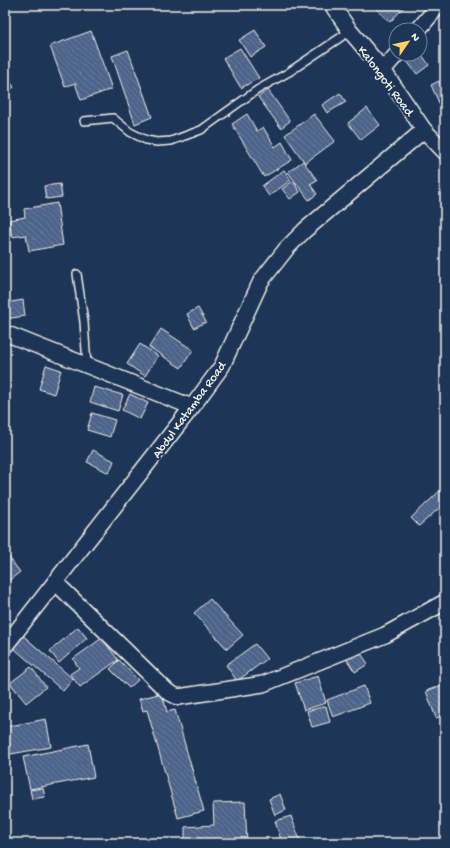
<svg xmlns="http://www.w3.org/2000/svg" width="450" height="848" font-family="'Gochi Hand',sans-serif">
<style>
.building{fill:url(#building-back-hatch);stroke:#f4f1e8}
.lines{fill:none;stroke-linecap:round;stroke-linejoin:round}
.service-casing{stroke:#f4f1e8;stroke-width:10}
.minor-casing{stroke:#f4f1e8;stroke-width:18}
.service{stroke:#1d3557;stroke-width:7}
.minor{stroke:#1d3557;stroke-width:15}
.labels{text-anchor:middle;stroke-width:4;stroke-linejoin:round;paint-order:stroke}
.street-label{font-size:13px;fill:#f4f1e8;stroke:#1d3557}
</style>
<defs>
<pattern id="building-back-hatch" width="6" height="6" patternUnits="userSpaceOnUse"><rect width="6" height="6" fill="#4d648a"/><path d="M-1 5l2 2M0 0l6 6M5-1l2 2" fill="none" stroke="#677b9a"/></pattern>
</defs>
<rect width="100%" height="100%" fill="#1d3557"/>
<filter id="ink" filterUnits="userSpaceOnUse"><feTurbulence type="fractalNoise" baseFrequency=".025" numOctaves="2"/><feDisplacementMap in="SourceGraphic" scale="8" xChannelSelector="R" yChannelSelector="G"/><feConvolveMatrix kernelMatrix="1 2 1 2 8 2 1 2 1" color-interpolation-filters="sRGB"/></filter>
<g filter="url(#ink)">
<!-- building -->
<g class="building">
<path d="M372,5H406L390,22Z"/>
<path d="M255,30L266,47L250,57L239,40Z"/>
<path d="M91,31L112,89L81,100L75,83L65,87L50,46Z"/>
<path d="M240,48L259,78L241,88L223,58Z"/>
<path d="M128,50L152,117L135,124L112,56Z"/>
<path d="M420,52L429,65L417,74L406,60L414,54H420Z"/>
<path d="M5,75L14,87L5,94Z"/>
<path d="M439,81L445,93V102L440,105L431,85Z"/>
<path d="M268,90L290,121L281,128L258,97Z"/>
<path d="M340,93L346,102L327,113L322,105Z"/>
<path d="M367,108L380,125L361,140L348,123Z"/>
<path d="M247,114L257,131L263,127L275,147L282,142L292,160L264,177L232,124Z"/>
<path d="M314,114L335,141L305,163L285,135Z"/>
<path d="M303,161L317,180L310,184L317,194L309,200L288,172Z"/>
<path d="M284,170L291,180L269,196L262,186Z"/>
<path d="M293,181L300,192L290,199L282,189Z"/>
<path d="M60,184L62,197L46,199L44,186Z"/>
<path d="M57,203L63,245L29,251L26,235L12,237L9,220L25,217L24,209Z"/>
<path d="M23,300L25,316L5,319V303Z"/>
<path d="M198,308L206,322L194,328L187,314Z"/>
<path d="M161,329L193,350L181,368L149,347Z"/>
<path d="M140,344L158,356L145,376L127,364Z"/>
<path d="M46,365L61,370L54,394L39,389Z"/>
<path d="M94,387L123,395L118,411L90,402Z"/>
<path d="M130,394L148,403L140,419L122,410Z"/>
<path d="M92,413L115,420L110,437L87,430Z"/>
<path d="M93,450L114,461L109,473L87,462Z"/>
<path d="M445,486V503L419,526L411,518Z"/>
<path d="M5,552L20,572L7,582L5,579Z"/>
<path d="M210,599L243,635L227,649L194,613Z"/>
<path d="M78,627L87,638L59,663L50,651Z"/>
<path d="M19,632L73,679L63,691L9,644Z"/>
<path d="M102,638L118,660L80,687L70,674L79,668L73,659Z"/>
<path d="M255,644L267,659L237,681L226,665Z"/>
<path d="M358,649L368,664L355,672L345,657Z"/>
<path d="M119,660L138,680L129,688L110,669Z"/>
<path d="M31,667L46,687L26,703L10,683Z"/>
<path d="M318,676L326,703L304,710L295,683Z"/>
<path d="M445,684V715L436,718L426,691Z"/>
<path d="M364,686L370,703L333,717L327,700Z"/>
<path d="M162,693L167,712L175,710L204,811L178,818L147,710L143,711L139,699Z"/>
<path d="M326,706L330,722L312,727L307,711Z"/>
<path d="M46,719L51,747L5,755V727Z"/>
<path d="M88,744L94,777L30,789L23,757Z"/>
<path d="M43,788L45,797L32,799L30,790Z"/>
<path d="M280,794L286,810L275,815L269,799Z"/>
<path d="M245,802L247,843H185V827L214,825L213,803Z"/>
<path d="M291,816L301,843H282L275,821Z"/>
</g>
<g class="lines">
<defs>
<g id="service">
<path d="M84,121L113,118L130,132L146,140L157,142L171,141L201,130L257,90L289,72L350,31"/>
<path d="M77,274L84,322L87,365"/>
</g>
<g id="minor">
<path d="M332,5L350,31L383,70L424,130L445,152"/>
<path d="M418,30L439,5"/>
<path d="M383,70L397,54"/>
<path d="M5,333L192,407"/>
<path d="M55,582L168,692L178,697L263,684L385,635L445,602"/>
<path d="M5,646L192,407L222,366L261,281L287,248L305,230L424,130"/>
</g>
</defs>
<!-- service casing -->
<use href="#service" class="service-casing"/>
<!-- minor casing -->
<use href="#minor" class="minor-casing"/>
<!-- service -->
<use href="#service" class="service"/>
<!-- minor -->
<use href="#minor" class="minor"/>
</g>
</g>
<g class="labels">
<!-- street labels -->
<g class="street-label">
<text transform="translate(387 80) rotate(53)" y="5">Kalongoti Road</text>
<text transform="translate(188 409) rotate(-54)" y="5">Abdul Katamba Road</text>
</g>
</g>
<!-- margin -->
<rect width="450" height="848" fill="none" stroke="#1d3557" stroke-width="20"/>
<rect x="10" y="10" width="430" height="828" fill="none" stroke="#f4f1e8" stroke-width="1.5" filter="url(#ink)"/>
<!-- north arrow -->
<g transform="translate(408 42) rotate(56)"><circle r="19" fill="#1d3557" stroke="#738091"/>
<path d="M0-3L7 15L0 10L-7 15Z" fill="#ffd166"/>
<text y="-6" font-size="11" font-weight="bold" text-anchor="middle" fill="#f4f1e8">N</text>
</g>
</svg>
